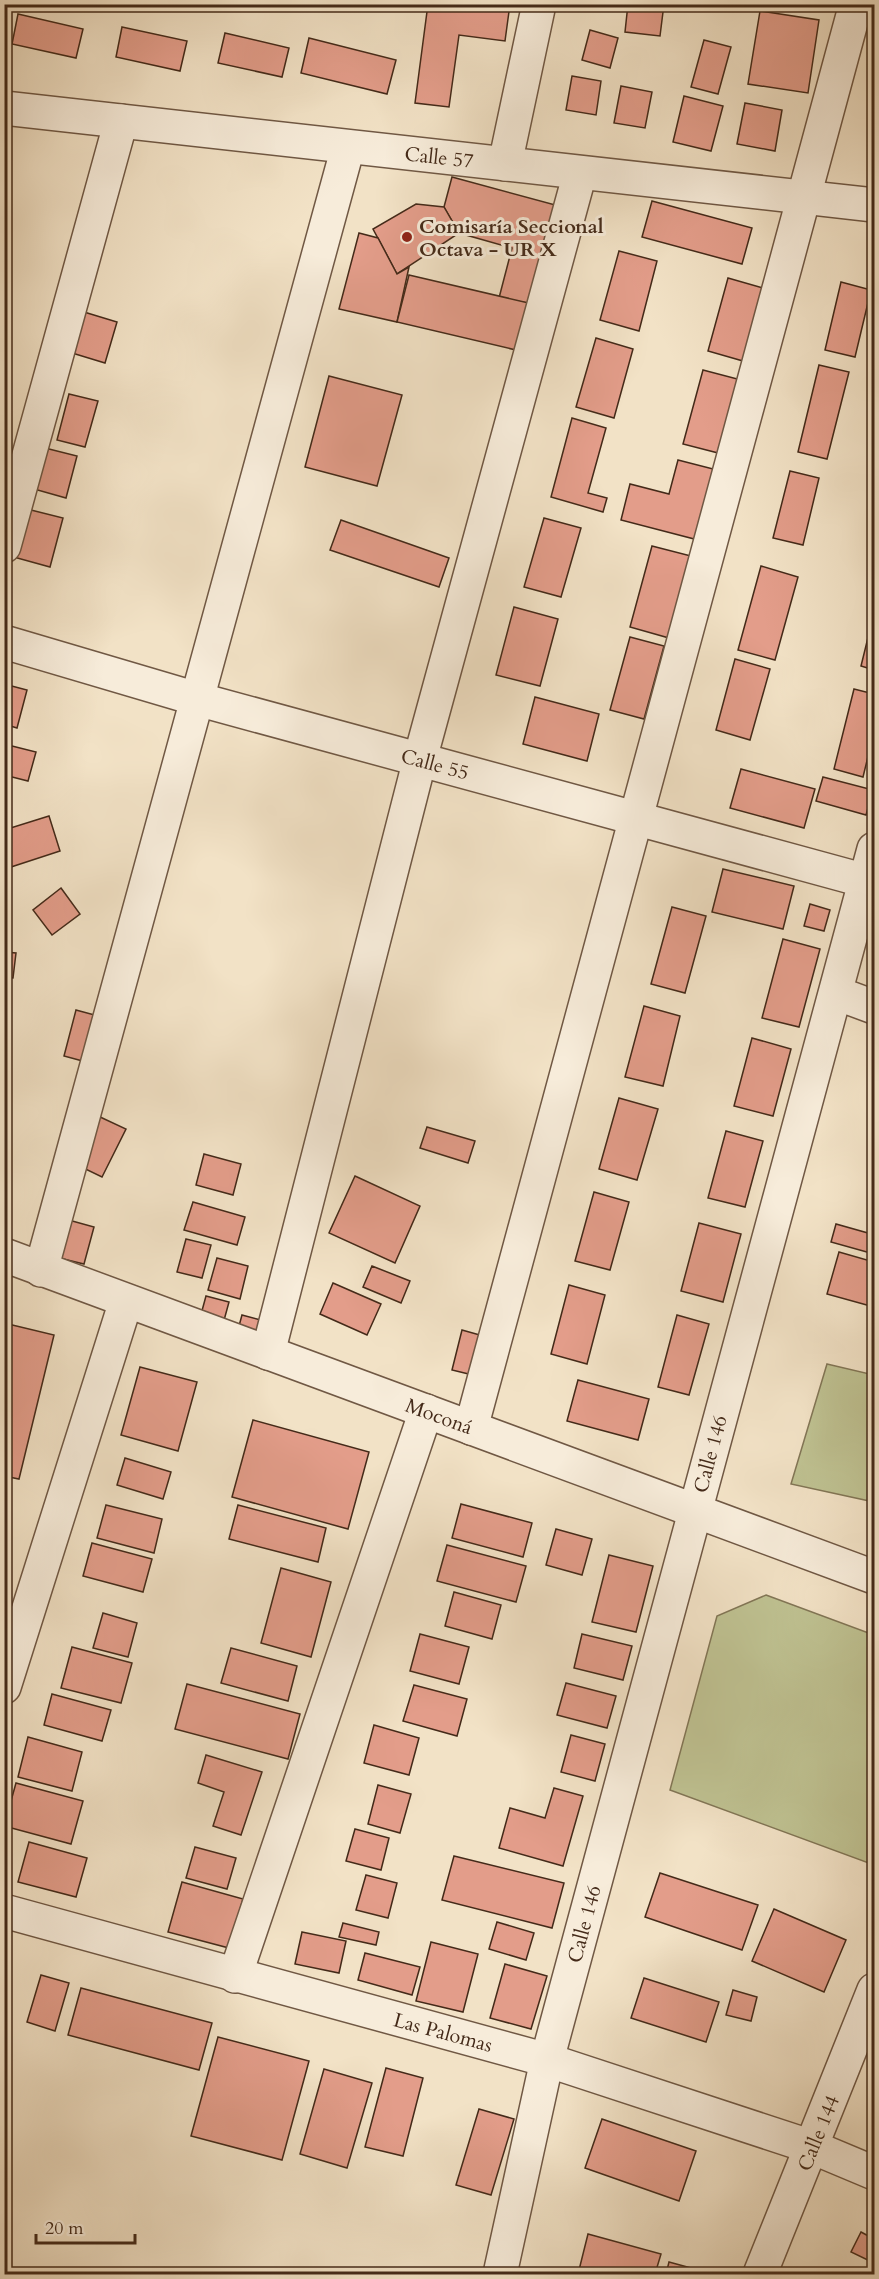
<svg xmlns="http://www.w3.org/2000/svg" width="879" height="2279" font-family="Cardo,serif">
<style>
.green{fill:#bfc292;stroke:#827656;stroke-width:1.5}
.building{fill:#e39d8a;stroke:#442a19;stroke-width:1.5}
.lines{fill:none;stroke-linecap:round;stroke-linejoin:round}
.minor-casing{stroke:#705844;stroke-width:36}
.minor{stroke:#f7ecda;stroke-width:33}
.poi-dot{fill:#8f2418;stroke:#f7ecda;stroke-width:2}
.labels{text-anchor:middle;stroke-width:6;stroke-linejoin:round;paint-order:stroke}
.street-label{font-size:20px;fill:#442a19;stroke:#f7ecda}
.poi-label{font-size:20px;font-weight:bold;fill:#442a19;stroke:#f7ecda;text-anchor:start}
</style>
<rect width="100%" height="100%" fill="#f2e2c6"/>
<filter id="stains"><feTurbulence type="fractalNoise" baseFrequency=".00333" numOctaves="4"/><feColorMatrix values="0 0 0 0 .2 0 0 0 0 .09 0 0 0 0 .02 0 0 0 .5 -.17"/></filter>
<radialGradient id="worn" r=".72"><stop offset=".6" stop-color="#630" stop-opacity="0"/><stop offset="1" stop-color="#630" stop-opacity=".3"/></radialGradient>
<!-- green -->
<g class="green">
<path d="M827,1364L874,1375V1502L791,1484Z"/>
<path d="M766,1595L874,1635V1865L670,1790L717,1616Z"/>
</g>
<!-- building -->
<g class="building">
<path d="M428,4H510L505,41L459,35L449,107L415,103Z"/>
<path d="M628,4H664L660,36L625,32Z"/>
<path d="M760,11L819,20L808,93L748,84Z"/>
<path d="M18,14L83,29L76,58L12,44Z"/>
<path d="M122,27L187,41L180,71L116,57Z"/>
<path d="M590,30L618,38L610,68L582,60Z"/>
<path d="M225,33L289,48L282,77L218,63Z"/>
<path d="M309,38L396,60L387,94L301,73Z"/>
<path d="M704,40L731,47L718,94L691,87Z"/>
<path d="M572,76L601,81L596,115L566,110Z"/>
<path d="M621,86L652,92L645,128L614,123Z"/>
<path d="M684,96L723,106L711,151L673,142Z"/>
<path d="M745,103L782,110L775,151L737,144Z"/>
<path d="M452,177L559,206L533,304L499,298L512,248L459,233L444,207Z"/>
<path d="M652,201L752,228L742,264L642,237Z"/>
<path d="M416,204L444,207L459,233L397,274L373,229Z"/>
<path d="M359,233L378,238L397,274L409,267L397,322L339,309Z"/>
<path d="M619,251L657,261L639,331L600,320Z"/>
<path d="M409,275L533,304L516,350L397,322Z"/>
<path d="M728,278L763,288L743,361L708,351Z"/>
<path d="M841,282L871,290L855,357L825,350Z"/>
<path d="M84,312L117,322L105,363L72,353Z"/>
<path d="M596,338L633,349L614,418L576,407Z"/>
<path d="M819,365L849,372L827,459L798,452Z"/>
<path d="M703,370L745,381L726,455L683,444Z"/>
<path d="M329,376L402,395L377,486L305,467Z"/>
<path d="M69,394L98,401L85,447L57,440Z"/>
<path d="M572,418L606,428L588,493L607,498L603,512L551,497Z"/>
<path d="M45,448L77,456L66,498L34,489Z"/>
<path d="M678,460L721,471L702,541L621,520L630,484L669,494Z"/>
<path d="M790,471L819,478L803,545L773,538Z"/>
<path d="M23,508L63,518L50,567L10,556Z"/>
<path d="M544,518L581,528L561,597L524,587Z"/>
<path d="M341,520L449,558L439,587L330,550Z"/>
<path d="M652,546L691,556L669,638L630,627Z"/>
<path d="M761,566L798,577L775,660L738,650Z"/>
<path d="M514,607L558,619L540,686L496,675Z"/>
<path d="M874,613V670L861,666Z"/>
<path d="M630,637L664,646L644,719L610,710Z"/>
<path d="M735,659L770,669L750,740L716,730Z"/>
<path d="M4,684L27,690L17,728L4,724Z"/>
<path d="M854,689L874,694V732L863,777L834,769Z"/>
<path d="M535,697L599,714L587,761L523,744Z"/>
<path d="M4,744L36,752L28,781L4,775Z"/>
<path d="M741,769L815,789L804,828L730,808Z"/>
<path d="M823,777L873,790L866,815L816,801Z"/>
<path d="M49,816L60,851L11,867L4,847V830Z"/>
<path d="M723,869L794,886L783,929L712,912Z"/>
<path d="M61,888L80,914L52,935L33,910Z"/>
<path d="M810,904L830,910L824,931L804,926Z"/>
<path d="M672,907L706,916L685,993L651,984Z"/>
<path d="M783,939L820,949L799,1027L762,1018Z"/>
<path d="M4,952L16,953L13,978L4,977Z"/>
<path d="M644,1006L680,1016L663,1086L625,1077Z"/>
<path d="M76,1010L102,1017L90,1063L64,1056Z"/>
<path d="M752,1038L791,1049L773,1116L734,1106Z"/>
<path d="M619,1098L658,1109L637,1180L599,1169Z"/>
<path d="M98,1116L126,1129L102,1177L75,1164Z"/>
<path d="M427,1127L475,1141L468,1163L420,1148Z"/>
<path d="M726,1131L763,1141L745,1207L708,1198Z"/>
<path d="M204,1154L241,1164L233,1195L196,1185Z"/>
<path d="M355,1176L420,1206L395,1263L329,1233Z"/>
<path d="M594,1192L629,1202L610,1270L575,1261Z"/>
<path d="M193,1202L245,1217L237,1245L184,1230Z"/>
<path d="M874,1207V1254L831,1242L836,1224L868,1233Z"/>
<path d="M65,1219L94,1227L84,1264L55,1257Z"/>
<path d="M699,1223L741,1234L723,1302L681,1291Z"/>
<path d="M186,1239L211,1245L202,1278L177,1272Z"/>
<path d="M839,1252L874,1262V1307L827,1294Z"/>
<path d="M217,1258L248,1266L240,1299L208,1290Z"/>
<path d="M372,1266L410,1281L401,1303L363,1287Z"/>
<path d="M333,1283L381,1304L367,1335L320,1314Z"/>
<path d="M569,1285L605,1295L587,1364L551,1354Z"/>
<path d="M206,1296L229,1302L223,1324L200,1318Z"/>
<path d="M242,1315L261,1320L255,1342L236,1337Z"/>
<path d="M677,1315L709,1324L689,1395L658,1387Z"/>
<path d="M4,1323L54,1335L19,1479L4,1476Z"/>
<path d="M462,1330L487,1337L477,1376L452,1370Z"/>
<path d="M140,1367L197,1382L178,1451L121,1435Z"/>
<path d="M578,1380L649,1399L638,1440L567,1421Z"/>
<path d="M253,1420L369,1452L348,1529L232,1497Z"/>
<path d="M125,1458L171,1472L163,1499L117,1485Z"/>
<path d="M461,1504L532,1523L523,1557L452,1538Z"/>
<path d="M106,1505L162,1519L154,1553L97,1538Z"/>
<path d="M238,1505L326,1528L318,1562L229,1539Z"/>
<path d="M556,1529L592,1539L582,1575L546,1565Z"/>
<path d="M92,1543L152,1559L143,1592L83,1576Z"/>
<path d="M447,1545L526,1566L516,1602L437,1581Z"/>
<path d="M609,1555L653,1566L636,1632L592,1622Z"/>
<path d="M281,1568L331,1582L311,1657L261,1643Z"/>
<path d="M454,1592L501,1605L492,1639L445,1626Z"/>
<path d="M103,1613L137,1623L128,1657L93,1648Z"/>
<path d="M420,1634L469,1647L459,1684L410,1671Z"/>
<path d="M582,1634L632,1646L623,1680L574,1668Z"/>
<path d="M72,1647L132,1663L121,1703L61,1688Z"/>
<path d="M231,1648L297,1666L288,1701L221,1683Z"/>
<path d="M566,1683L616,1696L607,1728L557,1715Z"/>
<path d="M187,1684L300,1714L288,1759L175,1729Z"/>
<path d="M414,1685L467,1699L457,1736L403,1721Z"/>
<path d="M52,1694L111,1710L102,1741L44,1725Z"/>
<path d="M374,1725L419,1738L409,1775L364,1763Z"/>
<path d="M571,1735L605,1744L595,1781L561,1772Z"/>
<path d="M28,1737L82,1752L72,1791L18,1777Z"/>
<path d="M206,1755L262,1772L241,1835L213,1826L224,1792L198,1783Z"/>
<path d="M16,1783L83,1801L71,1844L4,1826Z"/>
<path d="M378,1785L411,1794L400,1833L368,1824Z"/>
<path d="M554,1788L583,1796L563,1866L499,1848L510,1808L545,1818Z"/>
<path d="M355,1829L389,1838L381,1870L346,1861Z"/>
<path d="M29,1842L87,1858L76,1897L18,1882Z"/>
<path d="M195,1847L236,1858L227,1889L186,1878Z"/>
<path d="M454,1856L564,1883L552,1928L442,1900Z"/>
<path d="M660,1873L758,1905L742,1950L645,1917Z"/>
<path d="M366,1875L397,1883L388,1918L356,1910Z"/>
<path d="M182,1882L243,1899L229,1948L168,1932Z"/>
<path d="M774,1909L846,1940L824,1992L752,1961Z"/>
<path d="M497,1922L534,1933L526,1960L489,1949Z"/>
<path d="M343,1923L379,1932L376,1945L339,1937Z"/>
<path d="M302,1932L346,1941L339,1973L295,1964Z"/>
<path d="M431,1942L478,1954L463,2012L416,2001Z"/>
<path d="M365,1953L420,1967L412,1995L358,1980Z"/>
<path d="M505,1964L547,1976L531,2029L490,2018Z"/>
<path d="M41,1975L69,1983L55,2031L27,2022Z"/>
<path d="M644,1978L719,2002L706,2042L631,2018Z"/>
<path d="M81,1988L212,2023L199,2070L68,2035Z"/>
<path d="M733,1990L757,1997L751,2021L726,2015Z"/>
<path d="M218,2037L309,2061L282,2160L191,2136Z"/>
<path d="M386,2068L423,2078L403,2156L365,2147Z"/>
<path d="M324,2069L372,2083L347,2168L300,2154Z"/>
<path d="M479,2109L514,2119L491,2195L456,2185Z"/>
<path d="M602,2119L696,2151L679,2201L585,2168Z"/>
<path d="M861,2232L874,2239V2263L851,2252Z"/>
<path d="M588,2234L661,2254L655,2274H578Z"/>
<path d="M669,2262L713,2274H666Z"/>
</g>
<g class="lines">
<defs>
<g id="minor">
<path d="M4,108L874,205"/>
<path d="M505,164L539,4"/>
<path d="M4,546L121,121"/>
<path d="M4,642L197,699L866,881"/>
<path d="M836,993L874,1007"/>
<path d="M4,1255L874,1577"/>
<path d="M41,1270L348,147"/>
<path d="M268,1353L420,759L580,173"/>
<path d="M471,1428L856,4"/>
<path d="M4,1687L126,1301"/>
<path d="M4,1911L547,2060L812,2147L874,2173"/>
<path d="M235,1976L426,1411"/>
<path d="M500,2274L547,2060L874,849"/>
<path d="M760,2274L874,1990"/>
</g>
</defs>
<!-- minor casing -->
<use href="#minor" class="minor-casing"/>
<!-- minor -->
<use href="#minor" class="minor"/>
</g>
<!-- markers -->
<circle class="poi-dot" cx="407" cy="237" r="6"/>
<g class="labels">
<!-- street labels -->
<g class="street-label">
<text transform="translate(439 157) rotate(6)" y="7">Calle 57</text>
<text transform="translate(435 764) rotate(15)" y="7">Calle 55</text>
<text transform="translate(439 1416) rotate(20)" y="7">Moconá</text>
<text transform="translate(710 1454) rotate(-75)" y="7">Calle 146</text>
<text transform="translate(584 1924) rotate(-75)" y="7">Calle 146</text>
<text transform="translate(443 2032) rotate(15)" y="7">Las Palomas</text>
<text transform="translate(818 2133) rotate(-68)" y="7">Calle 144</text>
</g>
<!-- poi labels -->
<g class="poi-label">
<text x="419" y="233">Comisaría Seccional<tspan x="419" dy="23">Octava - UR X</tspan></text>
</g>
</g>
<!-- margin -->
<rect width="879" height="2279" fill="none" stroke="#f2e2c6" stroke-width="24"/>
<rect x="6" y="6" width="867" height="2267" fill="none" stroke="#442a19" stroke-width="3"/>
<rect x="12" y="12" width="855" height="2255" fill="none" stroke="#442a19" stroke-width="1.5"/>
<!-- scale -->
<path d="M36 2234v9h99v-9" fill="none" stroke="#442a19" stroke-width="3"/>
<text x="45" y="2234" font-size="18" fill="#442a19" stroke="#f7ecda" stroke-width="4.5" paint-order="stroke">20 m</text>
<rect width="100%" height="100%" filter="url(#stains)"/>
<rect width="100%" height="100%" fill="url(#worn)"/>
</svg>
